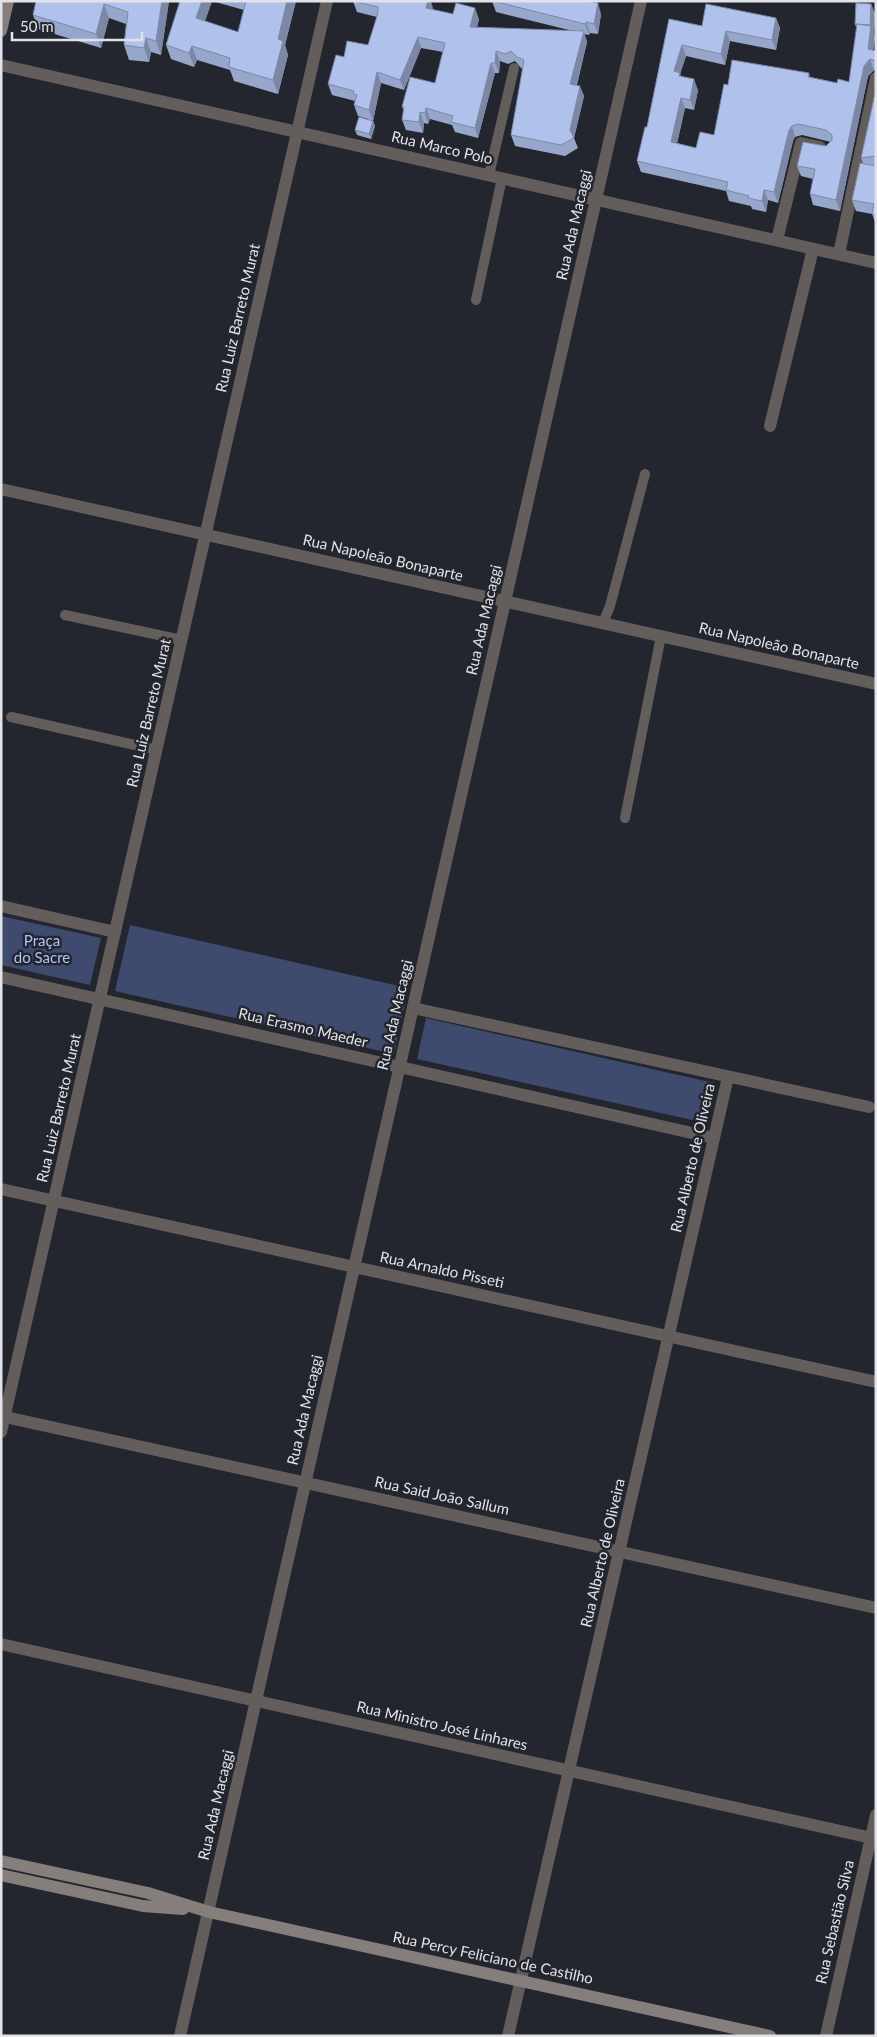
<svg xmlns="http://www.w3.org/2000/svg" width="877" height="2037" font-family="Lato,sans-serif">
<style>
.green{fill:#3e4b6f}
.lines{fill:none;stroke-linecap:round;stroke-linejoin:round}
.lane{stroke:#635e5c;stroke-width:10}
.street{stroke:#635e5c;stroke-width:12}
.secondary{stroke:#857e7a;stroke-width:12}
.wall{fill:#97a6cb}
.shaded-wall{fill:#7b87a5}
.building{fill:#b0c1ec;stroke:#7b87a5}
.labels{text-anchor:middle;stroke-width:5;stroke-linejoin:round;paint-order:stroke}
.street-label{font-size:15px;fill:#e1e3e9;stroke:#23262e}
.park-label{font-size:15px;fill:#b0c3f6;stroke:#23262e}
</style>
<rect width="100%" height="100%" fill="#23262e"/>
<!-- green -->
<g class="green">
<path d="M1,916L101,938L90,985L1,965Z"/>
<path d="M130,925L408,988L394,1054L115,991Z"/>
<path d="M426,1018L714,1083L706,1123L417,1059Z"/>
</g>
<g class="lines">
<!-- lane -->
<g class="lane">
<path d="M489,175L514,68"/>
<path d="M476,300L502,178"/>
<path d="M65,615L182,640"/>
<path d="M603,623L610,606L645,474"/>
<path d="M11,717L157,750"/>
<path d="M625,818L661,636"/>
</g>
<!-- street -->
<g class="street">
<path d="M1,65L876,263"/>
<path d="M777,240L801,143L820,147"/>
<path d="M839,254L876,78"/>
<path d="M770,426L813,249"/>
<path d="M1,489L876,684"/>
<path d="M1,906L115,932"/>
<path d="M1,977L714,1138"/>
<path d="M413,1008L869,1107"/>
<path d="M1,1189L876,1382"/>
<path d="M1,1416L876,1608"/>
<path d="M1,1432L327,1"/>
<path d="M1,1644L876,1839"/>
<path d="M180,2036L641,1"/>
<path d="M508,2036L728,1077"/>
<path d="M826,2036L876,1815"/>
</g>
<!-- secondary -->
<g class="secondary">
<path d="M1,31L8,1"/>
<path d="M1,1861L148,1893L209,1912L770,2036"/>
<path d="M1,1875L143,1906L183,1909"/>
</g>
</g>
<!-- wall -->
<g class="wall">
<path d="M36,1H169L161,55L151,52L149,62L129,60L124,45L126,24L109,18L101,48L38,29L33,15Z"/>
<path d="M212,1H296L285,45L288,55L278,94L234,81L230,70L197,60L194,67L171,59L166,45L212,1L205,21L238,32L244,10Z"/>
<path d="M353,1L433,8V10L453,14L479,19L477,27L573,31L496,12L492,1L601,14L598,34L590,33L589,35L584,34L587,42L577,85L584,96L574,138L578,148L565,156L515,146L511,135L523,69L521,68L515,61L508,64L500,61L499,73H495L478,138L455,132L452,125L430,119L428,124L424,123L423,133L406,130L402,120L404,111L402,107L435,83L443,52L421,48L404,90L381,83L373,121L375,126L371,139L357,135L355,130L368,119L358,116L354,105L355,101L332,95L328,84L344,57L368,45L377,17L357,12Z"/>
<path d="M871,4L875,14L874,34L875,37L873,50L876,51V71L874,70L868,76L840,211L813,205L810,194L813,179L801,176L797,166L826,146L831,142L802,135L795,137L793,141L778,203L768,200L766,212L752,209L751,206L729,201L726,191L641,172L637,161L647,127L669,19L702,26L776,18L780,28L776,50L730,41L725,65L686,56L680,74L681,76L698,90L694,110L685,108L677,143L696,148L714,135L728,85L809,73L810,77L837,83L849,82L857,30L855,24Z"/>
<path d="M876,89V224L872,214L856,211L852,200L863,163L861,158Z"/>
</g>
<!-- shaded-wall -->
<g class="shaded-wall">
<path d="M162,1H169L161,55L156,41Z"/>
<path d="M202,1H212L201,32L196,18Z"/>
<path d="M287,1H296L285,45L288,55L278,94L273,80L278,39Z"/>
<path d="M428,1H431L433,8L430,19L426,8Z"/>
<path d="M598,3L601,14L598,34L594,24Z"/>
<path d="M104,4L109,18L101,48L96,34Z"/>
<path d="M871,4L875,14L874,34L875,37L872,60L868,49Z"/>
<path d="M475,8L479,19L474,38L470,27Z"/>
<path d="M776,18L780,28L776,50L772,40Z"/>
<path d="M586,22L590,33L589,35L585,24Z"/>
<path d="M584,31L587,42L574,94L570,84Z"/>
<path d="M726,31L730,41L725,65L721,54Z"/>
<path d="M418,37L421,48L404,90L400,80Z"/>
<path d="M146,38L151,52L149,62L144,48Z"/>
<path d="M682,45L686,56L680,74L684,83L674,71Z"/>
<path d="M192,46L197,60L194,67L189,53Z"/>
<path d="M496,51L500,61L499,73L495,63Z"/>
<path d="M870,59L874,70L868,76L840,211L836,200L864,66Z"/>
<path d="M491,63L495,73L478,138L475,128Z"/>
<path d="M377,72L381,83L373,121L375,126L371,139L369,134L373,121L369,110Z"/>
<path d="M694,79L698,90L694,110L690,100Z"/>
<path d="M580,86L584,96L574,138L570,130Z"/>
<path d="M681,98L685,108L675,153L671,142Z"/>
<path d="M426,108L430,119L428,124L425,113Z"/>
<path d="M420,112L424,123L423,133L419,122Z"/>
<path d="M792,126L795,137L793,141L778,203L774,192L789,130Z"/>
<path d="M764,190L768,200L766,212L762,201Z"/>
</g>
<!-- building -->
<g class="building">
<path d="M36,1H162L156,41L146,38L144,48L124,45L128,12L104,4L96,34L33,15Z"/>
<path d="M180,1H202L196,18L238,32L246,1H287L278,39L283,41L273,80L229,67L230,58L192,46L189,53L166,45Z"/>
<path d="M354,1H428L426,8L453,14L456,3L475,8L470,27L584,31L570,84L580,86L570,130L574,138L561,145L511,135L524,60L517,57L511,51L505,54L496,51L495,63H491L475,128L451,122L453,116L426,108L425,113L420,112L419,122L402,120L404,107H402L410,77L435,83L445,43L418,37L400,80L377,72L369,110L354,105L357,95L353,94L354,91L328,84L336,55L344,57L347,41L368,45L378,13V7Z"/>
<path d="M493,1H588L598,3L594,24L586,22L585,24Z"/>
<path d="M856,3L871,4L870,25L855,24Z"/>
<path d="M706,4L776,18L772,40L726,31L721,54L682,45L674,71L680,73L679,76L694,79L690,100L681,98L671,142L696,148L700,132L714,135L724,84L728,85L732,60L809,73L808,77L837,83L838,79L849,82L857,24L871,26L868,49L876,51V61L870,59L864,66L836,200L810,194L815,169L797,166L803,142L826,146L832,140V135L826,130L798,124L792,126L789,130L774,192L764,190L762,201L748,198L749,196L726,190L728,182L637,161L645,127H647L669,19L702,26Z"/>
<path d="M876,89V156L861,158Z"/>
<path d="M359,117L373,121L369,134L355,130Z"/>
<path d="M860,163L876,166V215L872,214L874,204L852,200Z"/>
</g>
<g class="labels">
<!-- street labels -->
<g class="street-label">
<text transform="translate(442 148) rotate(13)" y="5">Rua Marco Polo</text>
<text transform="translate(574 225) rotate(-77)" y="5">Rua Ada Macaggi</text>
<text transform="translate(238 318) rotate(-77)" y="5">Rua Luiz Barreto Murat</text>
<text transform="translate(383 558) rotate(13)" y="5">Rua Napoleão Bonaparte</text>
<text transform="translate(484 620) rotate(-77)" y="5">Rua Ada Macaggi</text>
<text transform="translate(779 646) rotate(13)" y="5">Rua Napoleão Bonaparte</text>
<text transform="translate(149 713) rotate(-77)" y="5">Rua Luiz Barreto Murat</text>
<text transform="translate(395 1015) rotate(-77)" y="5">Rua Ada Macaggi</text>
<text transform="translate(303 1028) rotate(13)" y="5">Rua Erasmo Maeder</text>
<text transform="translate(59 1108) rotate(-77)" y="5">Rua Luiz Barreto Murat</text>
<text transform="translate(693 1158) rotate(-77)" y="5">Rua Alberto de Oliveira</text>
<text transform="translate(442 1270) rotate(12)" y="5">Rua Arnaldo Pisseti</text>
<text transform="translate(305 1410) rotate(-77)" y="5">Rua Ada Macaggi</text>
<text transform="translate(442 1496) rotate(12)" y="5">Rua Said João Sallum</text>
<text transform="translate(603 1553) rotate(-77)" y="5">Rua Alberto de Oliveira</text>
<text transform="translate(442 1726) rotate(13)" y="5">Rua Ministro José Linhares</text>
<text transform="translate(216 1805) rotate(-77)" y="5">Rua Ada Macaggi</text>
<text transform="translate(835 1922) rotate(-77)" y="5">Rua Sebastião Silva</text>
<text transform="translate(493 1958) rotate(12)" y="5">Rua Percy Feliciano de Castilho</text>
</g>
<!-- park labels -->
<g class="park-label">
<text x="42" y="946">Praça<tspan x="42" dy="17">do Sacre</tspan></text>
</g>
</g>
<!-- border -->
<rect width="877" height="2037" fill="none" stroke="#e1e3e9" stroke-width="5"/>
<!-- scale -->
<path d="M12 32v8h130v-8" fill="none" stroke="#e1e3e9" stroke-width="2.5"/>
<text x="20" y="32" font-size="15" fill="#e1e3e9" stroke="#23262e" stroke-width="4" paint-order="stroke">50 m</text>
</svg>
